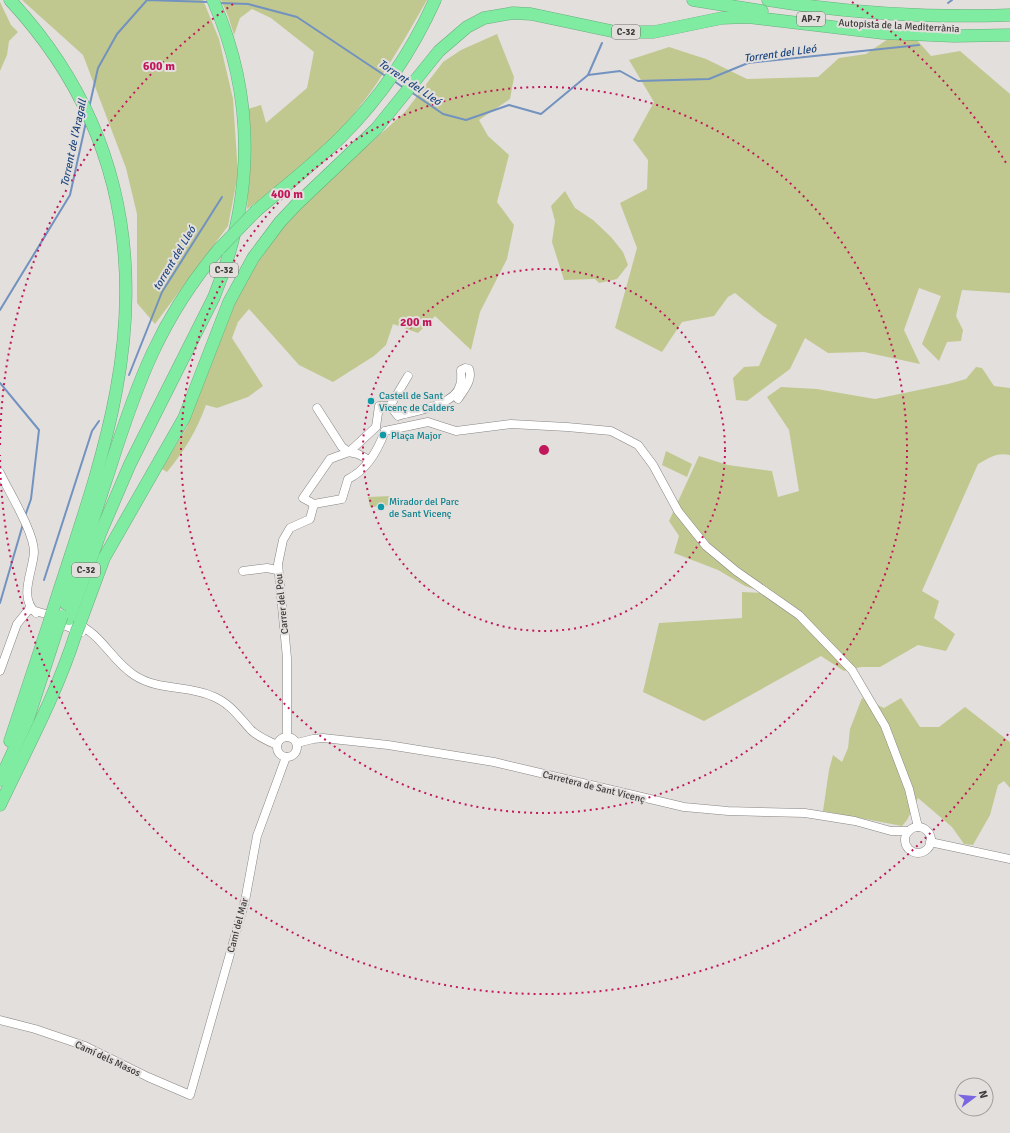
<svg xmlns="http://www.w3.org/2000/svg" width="1010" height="1133" font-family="Signika,sans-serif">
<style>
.green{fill:#c1c88f}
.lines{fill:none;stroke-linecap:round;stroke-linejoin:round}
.stream{stroke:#7292bf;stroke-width:2}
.minor-casing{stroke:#878482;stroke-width:9}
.highway-casing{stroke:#68ae7d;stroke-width:13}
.minor{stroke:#fff;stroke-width:8}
.highway{stroke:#80eca1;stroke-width:12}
.highway-bridge-casing{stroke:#68ae7d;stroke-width:13;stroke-linecap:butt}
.highway-bridge{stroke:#80eca1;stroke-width:12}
.ring{fill:none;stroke:#c2185b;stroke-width:2;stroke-dasharray:2 4}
.culture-dot{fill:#0f9aa8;stroke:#e3dfdd;stroke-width:1.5}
.labels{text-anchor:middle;stroke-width:4;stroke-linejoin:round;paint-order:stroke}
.shield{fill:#e3dfdd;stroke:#6e6c6b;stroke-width:1}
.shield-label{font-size:9px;font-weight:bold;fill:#3c3b3a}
.street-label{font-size:10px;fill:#3c3b3a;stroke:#e3dfdd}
.culture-label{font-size:10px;fill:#0d838f;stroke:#e3dfdd;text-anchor:start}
.water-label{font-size:11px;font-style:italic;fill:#1c467f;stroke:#e3dfdd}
.centre{fill:#c2185b;stroke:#e3dfdd;stroke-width:2}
.ring-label{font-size:12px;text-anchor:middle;font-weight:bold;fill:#c2185b;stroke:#e3dfdd;stroke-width:4;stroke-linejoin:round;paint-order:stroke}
</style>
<rect width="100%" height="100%" fill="#e3dfdd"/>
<!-- green -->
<g class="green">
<path d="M22,0H203L219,39L233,99L238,174L228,226L155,324L137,303V214L126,168L83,55Z"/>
<path d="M221,0H427C411,28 395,56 377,83C343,133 296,176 247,209L251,149L248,109L261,105L266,123L307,88L314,52L271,18L252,9L240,18L234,35L228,16Z"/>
<path d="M0,2L11,25L18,32L9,41L7,55L0,71Z"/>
<path d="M497,34L514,77L510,99L479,120L488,136L509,155L497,202L514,225L507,259L480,312L471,350L435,316L418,333L393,324L386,345L374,356L333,382L299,365L249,309L238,322L232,338L263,386L248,397L217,408L206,405C196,432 185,450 167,472L162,469L187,427L228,313L254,268L284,225L306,201L405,112L443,62L461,50Z"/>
<path d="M888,39L917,40L931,56L960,51L1010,94V293L962,290L956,316L963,330L961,341L947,342L939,361L922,344L941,296L919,288L904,330L920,364L864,352L828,353L805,338L790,369L747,401L736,400L733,378L744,367L759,366L777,325L763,316L735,293L728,297L714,316L682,322L662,352L615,328L637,248L620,203L647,189L648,160L633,140L654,102L629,60L669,47L706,59L747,79L818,77L839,58L866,54Z"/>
<path d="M565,191L575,208L593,220L611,237L623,252L628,265L617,279L599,283L595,279L564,280L552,242L555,221L551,206Z"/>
<path d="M976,367L982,368L994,386L1010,388V455C997,452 989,458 978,464L922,591L939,601L934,618L955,634L946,651L918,645L880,667H861L844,671L821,656L704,721L643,692L659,623L742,618V592L766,593L745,586L718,570L674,553L679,536L669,521L699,456L728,465L772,471L778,497L799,491L789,430L767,397L781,387L817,389L875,399L948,384L966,379Z"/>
<path d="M666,451L692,464L687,477L662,465Z"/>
<path d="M391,496L392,505L370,507L368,497Z"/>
<path d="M862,698L884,708L901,698L920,727H939L965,707L1010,742V788L1004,781L998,785L990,815L973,845L964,844L952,827L918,798L907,820L902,826L823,811L829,770L833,755L842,762L848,748L850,729Z"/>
</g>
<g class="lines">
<!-- stream -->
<g class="stream">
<path d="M219,3L248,4L297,17L387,77"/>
<path d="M948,3L952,0"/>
<path d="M588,75L602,43"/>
<path d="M394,81L404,88"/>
<path d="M411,92L443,114L466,120L509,105L541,114L588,75L620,71L638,81L709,79L748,63L919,45"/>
<path d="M89,108L98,68L117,34L147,0L209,2"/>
<path d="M0,310L70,195L86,122"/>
<path d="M129,375L162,292L222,197"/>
<path d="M0,383L39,430L31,499L25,516"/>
<path d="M44,580L92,431L99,421"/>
<path d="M0,603L23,524"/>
</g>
<defs>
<g id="minor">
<path d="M390,406L398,416C415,411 456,405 460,385C462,381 461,375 461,370L465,368L469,369C473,380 464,390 458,399"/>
<path d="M390,406L408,376"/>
<path d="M317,408L342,447L349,452"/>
<path d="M376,427L379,406H390"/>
<path d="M385,431L428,422L456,431L511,424L567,427L611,431L638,445L653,465L678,511L706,546L736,571L799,615L852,670L885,726L909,789L918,827"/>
<path d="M349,452L358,454L369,460"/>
<path d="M0,473C9,492 34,532 34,552C33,572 18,597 36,613"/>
<path d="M314,504L303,498L330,459L349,452L376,427"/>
<path d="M314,504L342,499L348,479C367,470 378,450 385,431"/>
<path d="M243,571L267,568L277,570"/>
<path d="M32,610L56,617"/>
<path d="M55,622L82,632"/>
<path d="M75,623C101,633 111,660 134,675C158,691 187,685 212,696C230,703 239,717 251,730C258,737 268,741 277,745"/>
<path d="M0,671L17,624L30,608"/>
<path d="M287,736V658L278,564L283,540L290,528L310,519L314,504"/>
<circle cx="287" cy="747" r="10"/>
<path d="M297,743L313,739L323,738L388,745L494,762L684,807L728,811L805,813L855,821L891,831H909"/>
<circle cx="918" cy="840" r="13"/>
<path d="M930,842L1010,859"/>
<path d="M0,1020L35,1029L85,1046L148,1077L190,1095L245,901L257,836L286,757"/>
</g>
<g id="highway">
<path d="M10,0C114,112 144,244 116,392C102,467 75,540 52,613"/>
<path d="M693,0L762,11"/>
<path d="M768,0C848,13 929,18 1010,15"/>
<path d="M256,211C284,187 314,164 341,137C380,98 412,51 435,0"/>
<path d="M66,604C81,558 95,513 110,468C137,383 160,319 219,249"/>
<path d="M69,619L100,534L130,464L214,297C254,198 256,98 213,0"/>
<path d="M80,623L104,558L184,418L229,302L253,258L280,222L297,204L376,129L439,51L467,27L484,18L513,13L531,14L616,32H654L722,18L748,17L883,33L954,36L1010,35"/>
<path d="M10,741L49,623"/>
<path d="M0,780L28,719L58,627"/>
<path d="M0,805C27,748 57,693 76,633"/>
</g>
</defs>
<!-- minor casing -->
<use href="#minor" class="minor-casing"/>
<!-- highway casing -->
<use href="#highway" class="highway-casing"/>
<!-- minor -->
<use href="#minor" class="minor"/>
<!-- highway -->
<use href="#highway" class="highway"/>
<defs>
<g id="highway-bridge">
<path d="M219,249L256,211"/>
<path d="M49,623L52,613"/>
<path d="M58,627L62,616"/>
<path d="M76,633L80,623"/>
</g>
</defs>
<!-- highway-bridge casing -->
<use href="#highway-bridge" class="highway-bridge-casing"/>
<!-- highway-bridge -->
<use href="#highway-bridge" class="highway-bridge"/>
</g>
<!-- distance rings -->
<g class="ring">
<circle cx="544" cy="450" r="181"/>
<circle cx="544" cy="450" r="363"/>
<path d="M1008 734A544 544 0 0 1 0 455M0 445A544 544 0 0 1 236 2M852 2A544 544 0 0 1 1008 166"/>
</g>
<!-- markers -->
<g class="culture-dot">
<circle cx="371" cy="401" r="4"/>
<circle cx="383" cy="435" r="4"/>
<circle cx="381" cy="507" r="4"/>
</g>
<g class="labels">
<!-- shield labels -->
<g class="shield">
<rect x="797" y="12" width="28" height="14" rx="3"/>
<rect x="612" y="25" width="28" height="14" rx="3"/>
<rect x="210" y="263" width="28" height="14" rx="3"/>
<rect x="72" y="563" width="28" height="14" rx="3"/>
</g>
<g class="shield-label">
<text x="811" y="22">AP-7</text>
<text x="626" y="35">C-32</text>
<text x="224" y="273">C-32</text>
<text x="86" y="573">C-32</text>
</g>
<!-- street labels -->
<g class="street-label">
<text transform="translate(899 25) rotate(3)" y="4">Autopista de la Mediterrània</text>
<text transform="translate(281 604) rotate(-96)" y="4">Carrer del Pou</text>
<text transform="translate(594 786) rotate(14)" y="4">Carretera de Sant Vicenç</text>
<text transform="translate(237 925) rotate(-75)" y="4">Camí del Mar</text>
<text transform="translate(108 1058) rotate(25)" y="4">Camí dels Masos</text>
</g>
<!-- culture labels -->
<g class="culture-label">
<text x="379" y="399">Castell de Sant<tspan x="379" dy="12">Vicenç de Calders</tspan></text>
<text x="391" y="439">Plaça Major</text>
<text x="389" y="505">Mirador del Parc<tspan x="389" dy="12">de Sant Vicenç</tspan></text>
</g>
<!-- water labels -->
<g class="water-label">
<text transform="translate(780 53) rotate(-8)" y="4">Torrent del Lleó</text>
<text transform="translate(410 82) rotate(34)" y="4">Torrent del Lleó</text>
<text transform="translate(73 143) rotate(-78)" y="4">Torrent de l'Aragall</text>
<text transform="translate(174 258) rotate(-59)" y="4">torrent del Lleó</text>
</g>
</g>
<circle cx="544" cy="450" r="6" class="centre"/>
<g class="ring-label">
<text x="159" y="70">600 m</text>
<text x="287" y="198">400 m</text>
<text x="416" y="326">200 m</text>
</g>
<!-- north arrow -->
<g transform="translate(974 1097) rotate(74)"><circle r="19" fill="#e3dfdd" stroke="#a09d9c"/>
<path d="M0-3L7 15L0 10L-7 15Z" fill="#7a66e1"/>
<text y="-6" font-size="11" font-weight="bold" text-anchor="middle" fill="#3c3b3a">N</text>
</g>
</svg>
